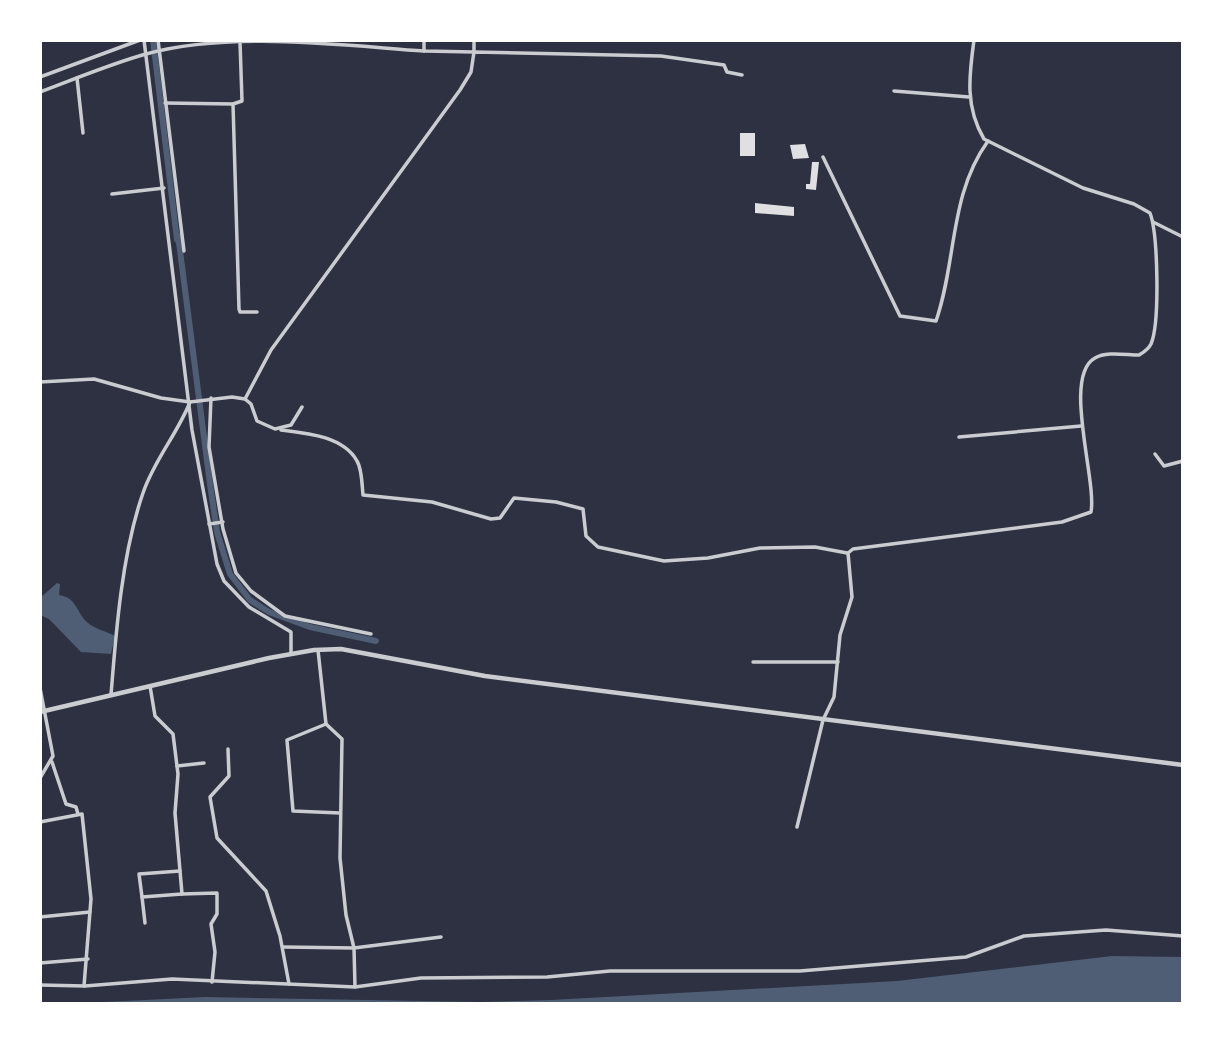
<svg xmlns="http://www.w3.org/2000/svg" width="1223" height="1044" font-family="'Public Sans',sans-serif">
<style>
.water{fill:#4f5d75}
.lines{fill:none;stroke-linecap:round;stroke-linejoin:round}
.canal{stroke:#4f5d75;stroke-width:6}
.building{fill:#e0e0e3}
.minor{stroke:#caccd0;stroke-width:3.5}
.tertiary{stroke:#caccd0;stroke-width:4.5}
</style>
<rect width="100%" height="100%" fill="#2d3142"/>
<!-- water -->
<g class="water">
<path d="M57,583L60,584L59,595C78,598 76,613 88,623C95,629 106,631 115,636L111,654L81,652L49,619L40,615V598Z"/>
<path d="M1112,956L1183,957V1004H64L205,997L480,1002L551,1000L897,981Z"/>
</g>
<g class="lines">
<!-- canal -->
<g class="canal">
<path d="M153,40L177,240"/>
<path d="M178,235L210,484L217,532L230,574L250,600L269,612L310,627L376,641"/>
</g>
</g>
<!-- building -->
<g class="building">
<rect x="740" y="133" width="15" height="23"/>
<path d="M805,144L809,158L793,159L790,145Z"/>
<path d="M812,162H819L816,190L806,189V184H810Z"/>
<path d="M755,203L794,207V216L755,213Z"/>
</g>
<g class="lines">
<!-- minor -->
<g class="minor">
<path d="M144,40L192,430L217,564L224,581L249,607L291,632V654"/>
<path d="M158,40L184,251"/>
<path d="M424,40V51L474,52V40"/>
<path d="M40,77L140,40"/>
<path d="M77,78L83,133"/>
<path d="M894,91L969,97"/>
<path d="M40,92C75,79 110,64 146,54C230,31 338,45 424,51"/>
<path d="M165,103L233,104L242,101L240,42"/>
<path d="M233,104L239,309L240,312H257"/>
<path d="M823,157L900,316L936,321C957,260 949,195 988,141"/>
<path d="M112,194L164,188"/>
<path d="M1153,222L1183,237"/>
<path d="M40,382L94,379L161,398L190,402"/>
<path d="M211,398L209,447L223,529L236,573L251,591L285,616L371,634"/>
<path d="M245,399L251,404L257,421L275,429L291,425L302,407"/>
<path d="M281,430C306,433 343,436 357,461C362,469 362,485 363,495L432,502L491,519L500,518L514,498L556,502L583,509L586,536L598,547L664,561L708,558L760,548L815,547L847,553"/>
<path d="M959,437L1081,426"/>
<path d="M1155,454L1164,466L1183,461"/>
<path d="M209,524L223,522"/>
<path d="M318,650L326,724L342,739L340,858L346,915L354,948L441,937"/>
<path d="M753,662H838"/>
<path d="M150,686L155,716L173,734L178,774L175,813L182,894L217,893V914L211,924L215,952L212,982"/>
<path d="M40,688L53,756L40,778"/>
<path d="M111,695C116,631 122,553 143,493C154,460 178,433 190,402L232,397L245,399L271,350L460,90L471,72L474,52L661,56L724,65L727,72L742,75"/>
<path d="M326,724L287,740L293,811L340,813"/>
<path d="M228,749L229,776L210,797L217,838L266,891L280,936L289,984"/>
<path d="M52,762L66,804L76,807L78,814"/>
<path d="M177,766L204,763"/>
<path d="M40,822L82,814L91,899L84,986"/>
<path d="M797,827L823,720L834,697L840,635L852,597L848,553L853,549L1062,522L1091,512C1097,480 1062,376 1095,358C1106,351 1126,355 1139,355C1144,352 1148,350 1151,344C1160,323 1158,234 1150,213L1134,204L1083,188L984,139C965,107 969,76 974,40"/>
<path d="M142,897L139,874L180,871"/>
<path d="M40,917L90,912"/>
<path d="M145,923L142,897L182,894"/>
<path d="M283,947L354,948L355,987"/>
<path d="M40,963L88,959"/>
<path d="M40,985L85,986L172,979L355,987L421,978L547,977L610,971H800L966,957L1024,936L1106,930L1183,936"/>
</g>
<!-- tertiary -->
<path class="tertiary" d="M40,712L269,658L314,650L341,649L485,676L1183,765"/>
</g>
<!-- border -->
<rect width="1223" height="1044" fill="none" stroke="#ffffff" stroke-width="84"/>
</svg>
